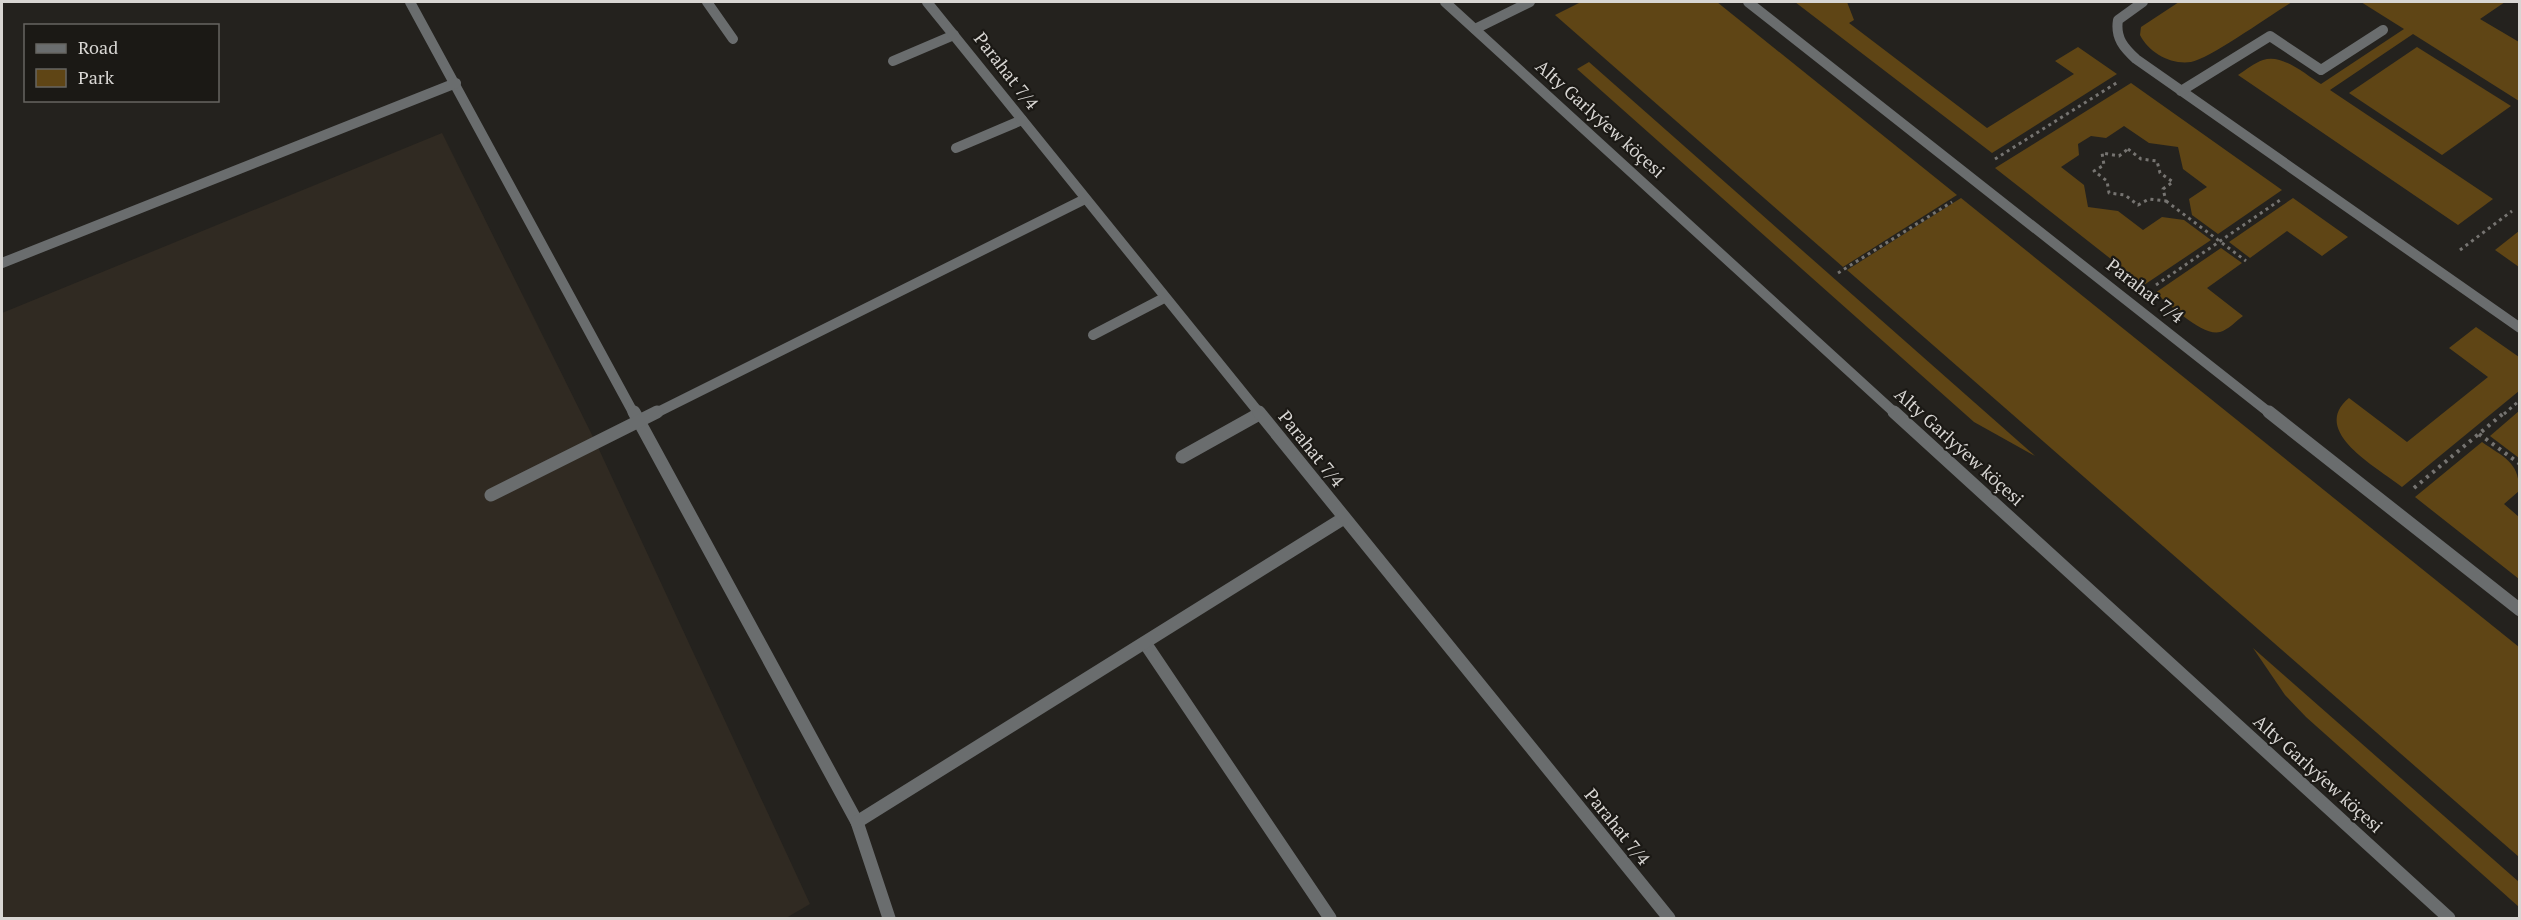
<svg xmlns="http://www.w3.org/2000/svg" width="2521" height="920" font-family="'PT Serif',serif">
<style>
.built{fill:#302a22}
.green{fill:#5f4515}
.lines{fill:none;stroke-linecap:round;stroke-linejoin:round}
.path-far1{stroke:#767471;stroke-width:3;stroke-dasharray:3 4;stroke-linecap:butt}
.path{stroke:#767471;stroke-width:4;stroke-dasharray:3 5;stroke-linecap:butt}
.service-far1{stroke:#6a6d6e;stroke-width:10}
.service{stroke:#6a6d6e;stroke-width:13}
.minor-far1{stroke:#6a6d6e;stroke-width:10}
.minor{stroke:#6a6d6e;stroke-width:13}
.tertiary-far1{stroke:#6a6d6e;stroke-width:10}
.tertiary{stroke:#6a6d6e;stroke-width:13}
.labels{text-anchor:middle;stroke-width:4.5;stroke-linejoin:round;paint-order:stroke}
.street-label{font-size:18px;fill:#d8d6d3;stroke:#1b1915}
</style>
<rect width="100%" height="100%" fill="#24221e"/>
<!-- built -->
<path class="built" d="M442,133L596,443L810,904L786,918H2V313Z"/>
<!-- green -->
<g class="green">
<path d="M1581,2H1717L1957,195L1843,267L1555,15Z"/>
<path d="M1795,2H1847L1854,20L1849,23L1987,128L2074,74L2055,61L2078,47L2117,74L1992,153Z"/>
<path d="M2179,2H2292C2272,14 2209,59 2191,62C2171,65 2149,53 2140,35L2141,27Z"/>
<path d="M2361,2H2505L2480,19L2519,42V101L2413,34L2330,90L2493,199L2458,225L2238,75C2246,70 2254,63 2263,60C2282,53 2306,75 2321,84L2404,29Z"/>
<path d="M2417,47L2511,106L2442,155L2349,93Z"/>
<path d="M1589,62L2035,456L1974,422L1577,69Z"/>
<path d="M2131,83L2282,190L2218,234L2192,215L2189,199L2207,187L2183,169L2178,147L2149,143L2124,126L2106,138L2091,136L2078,144L2079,155L2061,167L2084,185L2088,207L2118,211L2143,230L2162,217L2184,220L2211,240L2144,285L1995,168Z"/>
<path d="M1961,198L2519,647V857L1847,270Z"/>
<path d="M2293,198L2348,237L2322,256L2287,231L2250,258L2229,242Z"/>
<path d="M2519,231V267L2495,250Z"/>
<path d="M2221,248L2242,263L2207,288L2243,316C2236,321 2228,330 2220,332C2203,337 2168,303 2155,293Z"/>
<path d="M2476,327L2519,357V391L2402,487C2377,467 2309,431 2349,398L2407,442L2488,377L2449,348Z"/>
<path d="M2519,411V458L2490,436Z"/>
<path d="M2482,442C2503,457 2520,462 2519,491L2504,504L2519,517V579L2415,497Z"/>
<path d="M2253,648L2519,882V907L2306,717L2285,695Z"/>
</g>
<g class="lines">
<!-- path-far1 -->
<g class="path-far1">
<path d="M2128,149L2141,159L2157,161L2160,173L2173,182L2163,189L2166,201L2149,199L2138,205L2125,195L2109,193L2107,181L2094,171L2104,165L2102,153L2119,156Z"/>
<path d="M1995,159L2118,82"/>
<path d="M2166,201L2246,261"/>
<path d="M2460,250L2512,211"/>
<path d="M1838,273L1952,202"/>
<path d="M2156,285L2283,198"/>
<path d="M2504,414L2520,400"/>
</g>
<!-- path -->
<g class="path">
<path d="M2479,434L2520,464"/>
<path d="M2414,488L2505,412"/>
</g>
<!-- service-far1 -->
<g class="service-far1">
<path d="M410,2L634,414"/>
<path d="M707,2L733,39"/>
<path d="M2143,2L2118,20C2115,38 2124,48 2136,59L2520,328"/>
<path d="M893,61L954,35"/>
<path d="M2181,91L2270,36L2321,70L2383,30"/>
<path d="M956,148L1022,120"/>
<path d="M2,263L456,83"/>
<path d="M1093,335L1164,298"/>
<path d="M654,414L1085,199"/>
</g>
<!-- service -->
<g class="service">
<path d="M634,412L857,822L889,918"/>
<path d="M1182,457L1259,414"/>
<path d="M491,495L657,412"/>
<path d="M1145,643L1330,918"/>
<path d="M857,822L1344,518"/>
</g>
<!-- minor-far1 -->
<g class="minor-far1">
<path d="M927,2L1260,414"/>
<path d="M1748,2L2271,414"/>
<path d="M1475,29L1530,2"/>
</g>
<!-- minor -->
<g class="minor">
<path d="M1259,412L1669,918"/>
<path d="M2269,412L2520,610"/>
</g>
<!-- tertiary-far1 -->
<path class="tertiary-far1" d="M1445,2L1896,414"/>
<!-- tertiary -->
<path class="tertiary" d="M1894,412L2449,918"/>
</g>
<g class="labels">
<!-- street labels -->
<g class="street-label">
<text transform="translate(1006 71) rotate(52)" y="6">Parahat 7/4</text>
<text transform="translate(1600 119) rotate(42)" y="6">Alty Garlyýew köçesi</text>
<text transform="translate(2145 291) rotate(38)" y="6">Parahat 7/4</text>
<text transform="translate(1959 447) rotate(42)" y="6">Alty Garlyýew köçesi</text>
<text transform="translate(1311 449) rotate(51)" y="6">Parahat 7/4</text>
<text transform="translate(2318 774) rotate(42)" y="6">Alty Garlyýew köçesi</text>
<text transform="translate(1617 827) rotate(51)" y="6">Parahat 7/4</text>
</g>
</g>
<!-- border -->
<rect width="2521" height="920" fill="none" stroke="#d8d6d3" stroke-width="6"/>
<!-- legend -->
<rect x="24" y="24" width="195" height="78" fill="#1b1915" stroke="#676561" stroke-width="1.5"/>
<rect x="36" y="44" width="30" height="9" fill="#6a6d6e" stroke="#676561" stroke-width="1.5"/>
<text x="78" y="54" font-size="18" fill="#d8d6d3">Road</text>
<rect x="36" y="69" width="30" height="18" fill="#5f4515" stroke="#676561" stroke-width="1.5"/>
<text x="78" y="84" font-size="18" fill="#d8d6d3">Park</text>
</svg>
